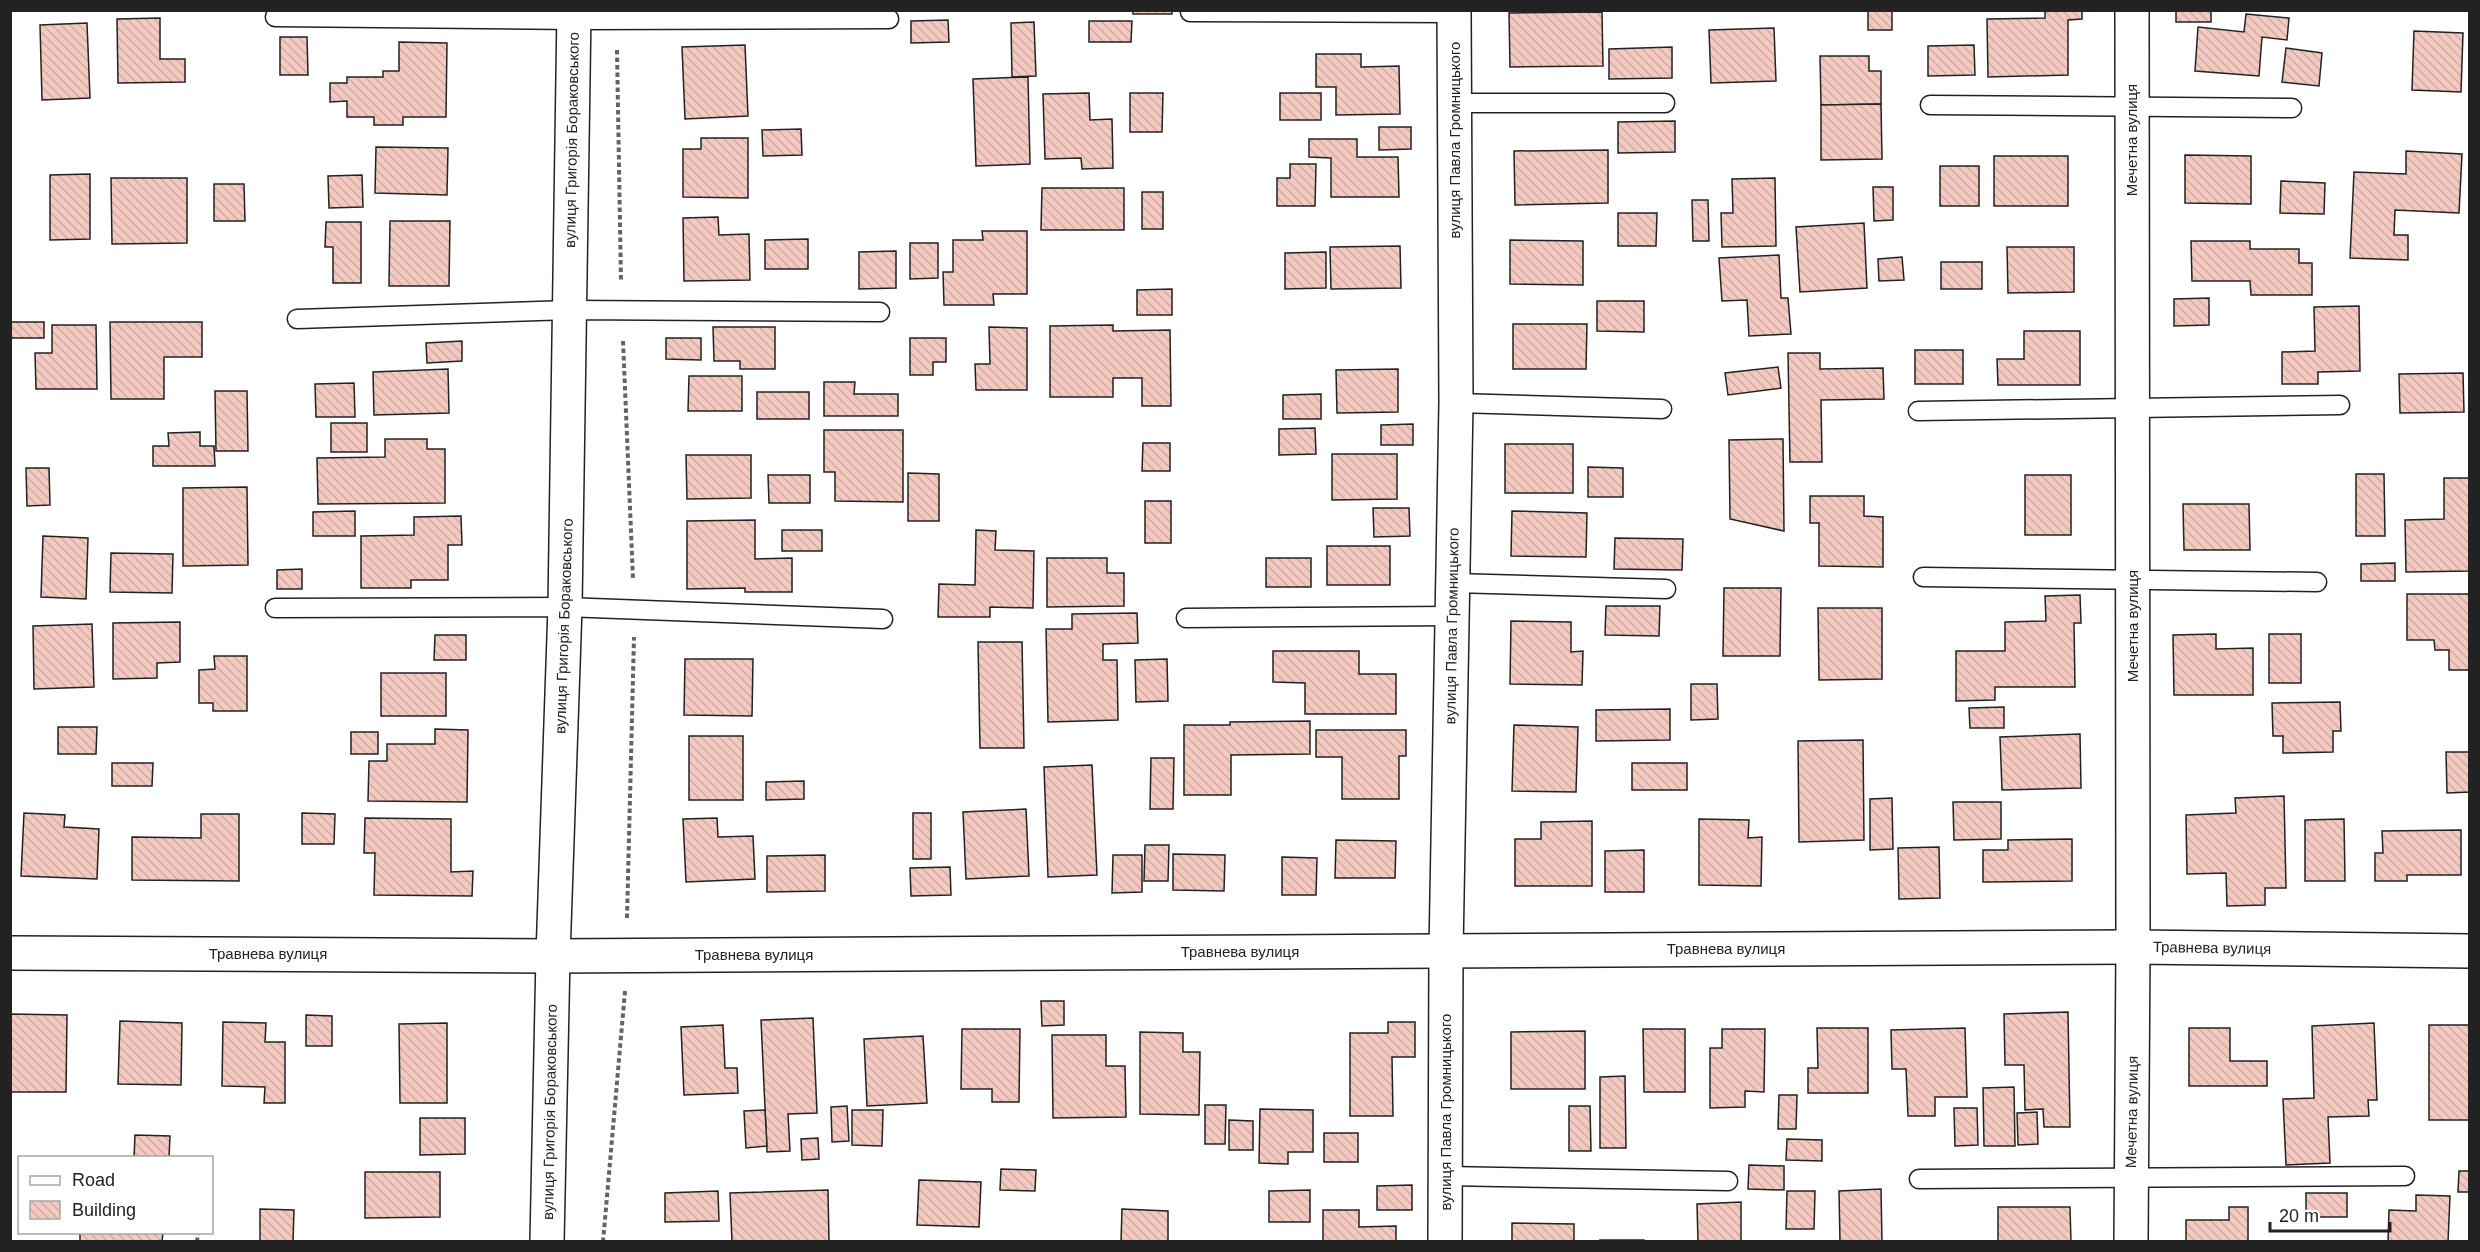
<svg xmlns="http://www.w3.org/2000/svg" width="2480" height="1252" font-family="Arial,sans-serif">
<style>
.building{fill:url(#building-back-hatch);stroke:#222;stroke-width:1.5}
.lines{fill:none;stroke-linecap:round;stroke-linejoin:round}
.service-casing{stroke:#222;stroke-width:21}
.minor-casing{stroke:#222;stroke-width:36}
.path{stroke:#646464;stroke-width:4;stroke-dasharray:4.5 3;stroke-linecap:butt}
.service{stroke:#fff;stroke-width:18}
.minor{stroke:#fff;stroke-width:33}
.labels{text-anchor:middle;stroke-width:4.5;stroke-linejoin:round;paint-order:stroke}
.street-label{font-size:15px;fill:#222;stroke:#fff}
</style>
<defs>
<pattern id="building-back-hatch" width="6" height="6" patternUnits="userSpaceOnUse" patternTransform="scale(1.5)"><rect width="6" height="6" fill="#f3c9c0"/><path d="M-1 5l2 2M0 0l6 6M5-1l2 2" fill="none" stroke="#d0aca5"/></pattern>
</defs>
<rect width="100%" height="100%" fill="#fff"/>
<!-- building -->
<g class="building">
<rect x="1133" y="10" width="39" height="4"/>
<rect x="1868" y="10" width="24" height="20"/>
<path d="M2045,10H2082V19L2068,20V75L1988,77L1987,19L2045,18Z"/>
<rect x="2176" y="10" width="35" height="12"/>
<path d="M1602,12L1603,66L1510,67L1509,13Z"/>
<path d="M2246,14L2289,18L2287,40L2262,37L2259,76L2195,71L2198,27L2244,32Z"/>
<path d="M160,18V59H185V82L118,83L117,19Z"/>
<path d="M948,20L949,42L911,43V21Z"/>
<path d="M1089,21H1132L1131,42H1089Z"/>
<path d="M1034,22L1036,76L1012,77L1011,23Z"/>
<path d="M87,23L90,98L42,100L40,25Z"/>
<path d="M1774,28L1776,81L1711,83L1709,30Z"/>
<path d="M2414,31L2463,33L2461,92L2412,90Z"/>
<path d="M280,37H307L308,75H280Z"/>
<path d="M399,42L447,43L446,117H403V125H374V117H347V101L330,102V83H347V77H383V71H399Z"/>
<path d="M745,45L748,116L685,119L682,47Z"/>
<path d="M1974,45L1975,75L1928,76V46Z"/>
<path d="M1672,47V78L1609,79V49Z"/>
<path d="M2286,48L2322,53L2319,86L2282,82Z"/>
<path d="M1316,54H1361V67L1399,66L1400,114L1336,115V87H1316Z"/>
<path d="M1820,56H1869V71H1881V104L1821,105Z"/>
<path d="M1028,77L1030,164L976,166L973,79Z"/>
<path d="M1089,93L1090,120L1112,119L1113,168L1082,169L1081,158L1045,159L1043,94Z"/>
<path d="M1130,93H1163L1162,132H1130Z"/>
<rect x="1280" y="93" width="41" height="27"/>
<path d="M1881,104L1882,159L1821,160V105Z"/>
<path d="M1675,121V152L1618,153V122Z"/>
<path d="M1379,127H1411V149L1379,150Z"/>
<path d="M801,129L802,155L763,156L762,130Z"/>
<path d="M701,138H748V198L683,197V149H701Z"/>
<path d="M1309,139H1357V157H1398L1399,197H1331V158L1309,157Z"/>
<path d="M376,147L448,148L447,195L375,193Z"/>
<path d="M1608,150V203L1515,205L1514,151Z"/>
<path d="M2406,151L2462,154L2459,213L2395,210L2394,235H2408V260L2350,258L2354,172L2406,174Z"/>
<path d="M2185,155L2251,156V204L2185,203Z"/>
<rect x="1994" y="156" width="74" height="50"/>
<path d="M1290,164H1316L1315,206H1277V178H1290Z"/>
<rect x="1940" y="166" width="39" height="40"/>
<path d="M90,174V239L50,240V175Z"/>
<path d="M362,175L363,207L329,208L328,176Z"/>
<path d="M111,178H187V243L112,244Z"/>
<path d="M1775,178L1776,246L1722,247L1721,213H1733L1732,179Z"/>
<path d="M2281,181L2325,183L2324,214L2280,213Z"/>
<path d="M214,184H244L245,221H214Z"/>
<path d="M1873,187H1893V220L1874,221Z"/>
<path d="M1042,188H1124V230H1041Z"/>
<rect x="1142" y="192" width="21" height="37"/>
<path d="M1692,200H1708L1709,241H1693Z"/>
<path d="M1618,213H1657L1656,246H1618Z"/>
<path d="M718,217L719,235L749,234L750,280L684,281L683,218Z"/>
<path d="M390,221H450L449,286H389Z"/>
<path d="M326,222H361V283H333V247H325Z"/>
<path d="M1864,223L1867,288L1800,292L1796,227Z"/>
<path d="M982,231H1027V294H993L994,305H944L943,272H953V240H983Z"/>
<path d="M808,239V269H765V240Z"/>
<path d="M1510,240L1583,241V285L1510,284Z"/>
<path d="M2191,241H2250V249H2299V263H2312V295H2251L2250,281H2192Z"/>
<path d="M910,243H938V278L910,279Z"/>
<path d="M1400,246L1401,288L1331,289L1330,247Z"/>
<path d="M2007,247H2074V292L2008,293Z"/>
<path d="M896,251V288L859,289V252Z"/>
<path d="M1326,252V288L1285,289V253Z"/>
<path d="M1779,255L1781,298H1788L1791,334L1749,336L1747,300L1722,301L1719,258Z"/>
<path d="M1902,257L1904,280L1879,281L1878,259Z"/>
<rect x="1941" y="262" width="41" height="27"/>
<path d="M1172,289V315H1137V290Z"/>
<path d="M2209,298V325L2174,326V299Z"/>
<path d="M1597,301H1644V332L1597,331Z"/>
<path d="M2359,306L2360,371L2318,372V384H2282V352L2315,351L2314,307Z"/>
<rect x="10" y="322" width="34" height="16"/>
<path d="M110,322H202V357H164V399H111Z"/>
<path d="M1513,324H1587L1586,369H1513Z"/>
<path d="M52,325H96L97,389H36L35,353H52Z"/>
<path d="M1113,325V331L1170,330L1171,406H1142V378H1113V397H1050V326Z"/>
<path d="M713,327H775V369H740V361H714Z"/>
<path d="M989,327L1027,328V390H976L975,364H990Z"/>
<path d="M2024,331H2080V385H1998L1997,359H2024Z"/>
<path d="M666,338H701V360L666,359Z"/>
<path d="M910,338H946V362H933V375H910Z"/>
<path d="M462,341V361L427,363L426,343Z"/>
<rect x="1915" y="350" width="48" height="34"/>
<path d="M1788,353H1820V369L1883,368L1884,399L1821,400L1822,462H1790Z"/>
<path d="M1778,367L1781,388L1728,395L1725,373Z"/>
<path d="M448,369L449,413L374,415L373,372Z"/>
<path d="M1398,369V412L1337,413L1336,370Z"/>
<path d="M2463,373L2464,412L2400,413L2399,374Z"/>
<path d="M689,376H742V411H688Z"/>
<path d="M824,382H855L854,394H898V416H824Z"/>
<path d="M354,383L355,417H316L315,384Z"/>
<path d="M215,391H247L248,451H216Z"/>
<rect x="757" y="392" width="52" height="27"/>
<path d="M1321,394V419H1283V395Z"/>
<rect x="331" y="423" width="36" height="29"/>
<path d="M1413,424V445H1381V425Z"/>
<path d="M1315,428L1316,454L1279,455V429Z"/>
<path d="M824,430H903V502L835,501V472H824Z"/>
<path d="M200,432V446H214L215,466H153V446H169L168,433Z"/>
<path d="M385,439H427V449H445V503L318,504L317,458L385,457Z"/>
<path d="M1783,439L1784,531L1730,519L1729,440Z"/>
<path d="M1143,443H1170V471H1142Z"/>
<rect x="1505" y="444" width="68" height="49"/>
<path d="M1332,454H1397V499L1332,500Z"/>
<path d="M686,455H751V498L687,499Z"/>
<path d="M1588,467L1623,468V497H1588Z"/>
<path d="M26,468H49L50,505L27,506Z"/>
<path d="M908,473L939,474V521H908Z"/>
<path d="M2356,474H2384L2385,536H2356Z"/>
<path d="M768,475H810V503H769Z"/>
<rect x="2025" y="475" width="46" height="60"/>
<path d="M2444,478H2470V571L2406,572L2405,520L2444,519Z"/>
<path d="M247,487L248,565L183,566V488Z"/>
<path d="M1810,496H1864V516L1883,517V567L1819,566V523H1810Z"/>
<rect x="1145" y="501" width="26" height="42"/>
<path d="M2183,504H2249L2250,550H2184Z"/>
<path d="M1373,508H1409L1410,536L1374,537Z"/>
<path d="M355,511V536H313V512Z"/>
<path d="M1512,511L1587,513L1586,557L1511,556Z"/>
<path d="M461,516L462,545H448V580H411V588H361V536L414,535V517Z"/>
<path d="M755,520V559L792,558V592H745V588L687,589V521Z"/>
<rect x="782" y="530" width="40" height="21"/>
<path d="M976,530L996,531L995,550L1034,551L1033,608L990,607V617H938L939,584L975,585Z"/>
<path d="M43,536L88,538L86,599L41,597Z"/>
<path d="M1615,538L1683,539L1682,570L1614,569Z"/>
<rect x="1327" y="546" width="63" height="39"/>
<path d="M111,553L173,554L172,593L110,592Z"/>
<path d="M1047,558H1107V573H1124V606L1047,607Z"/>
<rect x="1266" y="558" width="45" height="29"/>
<path d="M2395,563V581H2361V564Z"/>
<path d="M302,569V589H277V570Z"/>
<path d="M1724,588H1781L1780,656H1723Z"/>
<path d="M2407,594H2469L2470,670H2449V650H2435L2434,640H2407Z"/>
<path d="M2080,595L2081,623H2074L2075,687H1995V700L1956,701V651H2005V622L2046,621L2045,596Z"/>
<path d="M1606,606H1660L1659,636L1605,635Z"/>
<path d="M1818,608H1882V679L1819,680Z"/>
<path d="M1137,613L1138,643L1103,644V660H1117L1118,720L1048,722L1046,629H1072V614Z"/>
<path d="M1511,621L1571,622V652L1583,651L1582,685L1510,684Z"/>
<path d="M180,622V662L157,663V678L113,679V623Z"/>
<path d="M92,624L94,687L34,689L33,626Z"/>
<path d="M2216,634V649L2253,648V695H2174L2173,635Z"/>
<rect x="2269" y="634" width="32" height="49"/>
<path d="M435,635H466V660H434Z"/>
<path d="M978,642H1022L1024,748H980Z"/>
<path d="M1273,651H1359V674H1396V714H1305V683L1273,682Z"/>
<path d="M214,656H247V711H213V703H199V670L215,669Z"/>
<path d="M685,659H753L752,716L684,715Z"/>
<path d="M1167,659L1168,701L1136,702L1135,660Z"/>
<rect x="381" y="673" width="65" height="43"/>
<path d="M1691,684H1717L1718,719L1691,720Z"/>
<path d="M2340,702L2341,731H2333V752L2283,753V736H2273L2272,703Z"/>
<path d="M2004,707V728H1970L1969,708Z"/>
<path d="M1670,709V740L1596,741V710Z"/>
<path d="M1310,721V754L1231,755V795H1184V725H1230V722Z"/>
<path d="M1514,725L1578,727L1576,792L1512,791Z"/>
<path d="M58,727H97L96,754H58Z"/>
<path d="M435,729L468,730L467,802L368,801L369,761H387V744H435Z"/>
<path d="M1316,730H1406V756H1399V799H1342V757H1316Z"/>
<rect x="351" y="732" width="27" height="22"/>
<path d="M2080,734L2081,788L2002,790L2000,737Z"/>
<rect x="689" y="736" width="54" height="64"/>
<path d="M1863,740L1864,840L1799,842L1798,741Z"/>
<path d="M2446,752H2470V792L2447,793Z"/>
<path d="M1151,758H1174L1173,809H1150Z"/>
<path d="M112,763H153L152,786H112Z"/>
<rect x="1632" y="763" width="55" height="27"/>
<path d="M1092,765L1097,875L1048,877L1044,767Z"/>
<path d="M804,781V799L766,800V782Z"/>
<path d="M2284,796L2286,888H2265V905L2227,906L2226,873L2187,874L2186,815L2236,813L2235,798Z"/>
<path d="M1892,798L1893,849L1870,850V799Z"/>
<path d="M1953,802H2001V839L1954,840Z"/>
<path d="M1026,809L1029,876L966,879L963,812Z"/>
<path d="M24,813L65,815L64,827L99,829L97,879L21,876Z"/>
<path d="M302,813L335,814L334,844H302Z"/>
<rect x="913" y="813" width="18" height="46"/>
<path d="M201,814H239V881L132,880V837L201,838Z"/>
<path d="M365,818L451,819V872L473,871L472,896L374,895L375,853H364Z"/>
<path d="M717,818L718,837L753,836L755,879L686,882L683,819Z"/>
<path d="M1699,819L1749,820L1748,838L1762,837L1761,886L1699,885Z"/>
<path d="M2344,819L2345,881H2305V820Z"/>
<path d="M1592,821V886H1515V839H1541V822Z"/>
<path d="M2461,830V875H2407V881H2375V853H2383L2382,831Z"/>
<path d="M2072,839V881L1983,882V850H2008V840Z"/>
<path d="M1336,840L1396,841L1395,878H1335Z"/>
<path d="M1145,845H1169L1168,881H1144Z"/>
<path d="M1939,847L1940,898L1899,899L1898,848Z"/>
<path d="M1644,850V892H1605V851Z"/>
<path d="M1173,854L1225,855L1224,891L1173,890Z"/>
<path d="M825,855V891L767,892V856Z"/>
<path d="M1113,855H1142V892L1112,893Z"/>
<path d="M1282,857L1317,858L1316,895H1282Z"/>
<path d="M950,867L951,895L911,896L910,868Z"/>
<path d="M1041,1001H1064V1025L1042,1026Z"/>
<path d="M2068,1012L2070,1127H2044L2043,1109L2025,1110L2024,1065H2005L2004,1014Z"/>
<path d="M10,1014L67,1015L66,1092H10Z"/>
<path d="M306,1015L332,1016V1046H306Z"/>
<path d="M813,1018L817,1113L788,1114L790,1151L767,1152L761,1020Z"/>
<path d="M120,1021L182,1023L181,1085L118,1084Z"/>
<path d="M223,1022L266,1023L265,1042H285V1103H264L265,1087L222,1086Z"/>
<path d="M1388,1022H1415V1057H1392L1393,1116H1350V1033H1388Z"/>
<path d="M447,1023V1103H400L399,1024Z"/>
<path d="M2374,1023L2377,1100H2368L2369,1116L2328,1117L2330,1163L2286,1165L2283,1099L2314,1098L2312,1026Z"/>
<path d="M723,1025L725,1068H737L738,1093L684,1095L681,1027Z"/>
<rect x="2429" y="1025" width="41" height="95"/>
<path d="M1817,1028H1868V1093H1808V1068H1818Z"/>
<path d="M1965,1028L1967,1097H1935V1116H1908L1906,1069H1892L1891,1030Z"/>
<path d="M2189,1028H2230V1061H2267V1086H2189Z"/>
<path d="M962,1029H1020L1019,1102H992V1089H961Z"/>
<path d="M1643,1029H1685V1092H1644Z"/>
<path d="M1722,1029H1765L1764,1092L1745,1091V1107L1710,1108V1048H1722Z"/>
<path d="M1585,1031V1089H1511V1032Z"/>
<path d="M1140,1032L1183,1033V1052H1200L1199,1115L1140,1114Z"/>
<path d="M1052,1035H1106V1066H1125L1126,1117L1053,1118Z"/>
<path d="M923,1036L927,1103L867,1106L864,1039Z"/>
<path d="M1625,1076L1626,1148H1600V1077Z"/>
<path d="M2014,1087L2015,1146H1984L1983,1088Z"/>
<path d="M1779,1095H1797L1796,1129H1778Z"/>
<path d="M1205,1105H1226L1225,1144H1205Z"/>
<path d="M847,1106L849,1141L832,1142L831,1107Z"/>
<path d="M1569,1106H1590L1591,1151H1569Z"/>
<path d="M1954,1108H1977L1978,1145L1955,1146Z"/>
<path d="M1260,1109L1313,1110V1152H1288V1164L1259,1163Z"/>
<path d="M765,1110L767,1146L746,1148L744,1111Z"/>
<path d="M852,1110H883L882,1146L852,1145Z"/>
<path d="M2037,1112L2038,1144L2018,1145L2017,1113Z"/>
<path d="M420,1118H465V1154L420,1155Z"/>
<path d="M1229,1120L1253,1121V1150H1229Z"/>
<rect x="1324" y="1133" width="34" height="29"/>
<path d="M135,1135L170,1136L169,1158H134Z"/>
<path d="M818,1138L819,1159L802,1160L801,1139Z"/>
<path d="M1787,1139L1822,1140V1161L1786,1160Z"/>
<path d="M1749,1165L1784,1166V1190L1748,1189Z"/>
<path d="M1001,1169L1036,1170L1035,1191L1000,1190Z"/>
<path d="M2459,1171H2470V1192H2458Z"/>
<path d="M365,1172H440V1217L365,1218Z"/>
<path d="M919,1180L981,1182L979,1227L917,1225Z"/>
<path d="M1412,1185V1210H1377V1186Z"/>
<path d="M1881,1189L1882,1242H1840L1839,1191Z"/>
<path d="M828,1190L829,1242H732L730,1193Z"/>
<path d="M1310,1190V1222H1269V1191Z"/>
<path d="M718,1191L719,1221L665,1222V1193Z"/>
<path d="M1787,1191H1815L1814,1229H1786Z"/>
<rect x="2306" y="1193" width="41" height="24"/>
<path d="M2416,1195L2450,1196L2448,1242H2388L2389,1210L2416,1211Z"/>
<path d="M1741,1202V1242H1698L1697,1204Z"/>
<path d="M1998,1207H2070L2071,1242H1998Z"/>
<path d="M2229,1207H2248V1242H2186V1220H2229Z"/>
<path d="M260,1209L294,1210L293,1242H236L260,1241Z"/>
<path d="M1122,1209L1168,1211V1242H1121Z"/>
<path d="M1323,1210H1359V1227L1396,1226V1242H1323Z"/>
<path d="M1512,1223L1574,1224V1242H1512Z"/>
<path d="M80,1232H163L162,1242H80Z"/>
<rect x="1600" y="1240" width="44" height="2"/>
</g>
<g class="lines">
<defs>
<g id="service">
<path d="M1190,12L1454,13"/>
<path d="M275,17L574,20L889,19"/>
<path d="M1454,103H1665"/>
<path d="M1930,105L2292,108"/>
<path d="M297,319L570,310L880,312"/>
<path d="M1456,403L1662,409"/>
<path d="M1918,411L2340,405"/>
<path d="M1923,577L2317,582"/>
<path d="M1453,583L1666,589"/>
<path d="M275,608L565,607L883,619"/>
<path d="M1186,618L1452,616"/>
<path d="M1446,1176L1728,1181"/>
<path d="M1919,1179L2405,1176"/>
</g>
<g id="minor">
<path d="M10,953L553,956L2133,947L2470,951"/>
<path d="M547,1242L553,956L565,607L574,10"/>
<path d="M1445,1242L1446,951L1456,403L1454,10"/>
<path d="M2131,1242L2133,947L2132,10"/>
</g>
</defs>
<!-- service casing -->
<use href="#service" class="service-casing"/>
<!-- minor casing -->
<use href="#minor" class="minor-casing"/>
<!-- path -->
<g class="path">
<path d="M617,50L621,282"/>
<path d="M623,341L633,579"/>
<path d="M627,918L634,637"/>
<path d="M197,1242L198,1232"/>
<path d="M603,1242L625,991"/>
</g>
<!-- service -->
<use href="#service" class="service"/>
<!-- minor -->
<use href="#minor" class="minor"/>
</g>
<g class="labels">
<!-- street labels -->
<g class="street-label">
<text transform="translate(572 140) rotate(-89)" y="5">вулиця Григорія Бораковського</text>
<text transform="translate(1455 140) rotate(-90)" y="5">вулиця Павла Громницького</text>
<text transform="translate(2132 140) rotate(-90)" y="5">Мечетна вулиця</text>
<text transform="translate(564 626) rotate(-88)" y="5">вулиця Григорія Бораковського</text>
<text transform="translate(1452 626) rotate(-89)" y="5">вулиця Павла Громницького</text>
<text transform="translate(2133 626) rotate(-90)" y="5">Мечетна вулиця</text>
<text transform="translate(2212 948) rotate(1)" y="5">Травнева вулиця</text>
<text x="1726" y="954">Травнева вулиця</text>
<text x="1240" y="957">Травнева вулиця</text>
<text x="268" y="959">Травнева вулиця</text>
<text x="754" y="960">Травнева вулиця</text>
<text transform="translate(550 1112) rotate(-89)" y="5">вулиця Григорія Бораковського</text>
<text transform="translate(1446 1112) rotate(-90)" y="5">вулиця Павла Громницького</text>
<text transform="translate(2132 1112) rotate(-89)" y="5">Мечетна вулиця</text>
</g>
</g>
<!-- border -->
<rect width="2480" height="1252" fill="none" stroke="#222222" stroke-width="24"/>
<!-- legend -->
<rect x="18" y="1156" width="195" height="78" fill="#ffffff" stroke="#a7a7a7" stroke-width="1.5"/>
<rect x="30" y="1176" width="30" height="9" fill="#ffffff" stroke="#a7a7a7" stroke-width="1.5"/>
<text x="72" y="1186" font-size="18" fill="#222222">Road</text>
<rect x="30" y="1201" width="30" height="18" fill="url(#building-back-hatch)" stroke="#a7a7a7" stroke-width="1.5"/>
<text x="72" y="1216" font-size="18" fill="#222222">Building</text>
<!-- scale -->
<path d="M2270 1222v9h120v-9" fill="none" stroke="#222222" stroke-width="3"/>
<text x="2279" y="1222" font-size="18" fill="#222222" stroke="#ffffff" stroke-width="4.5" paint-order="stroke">20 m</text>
</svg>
